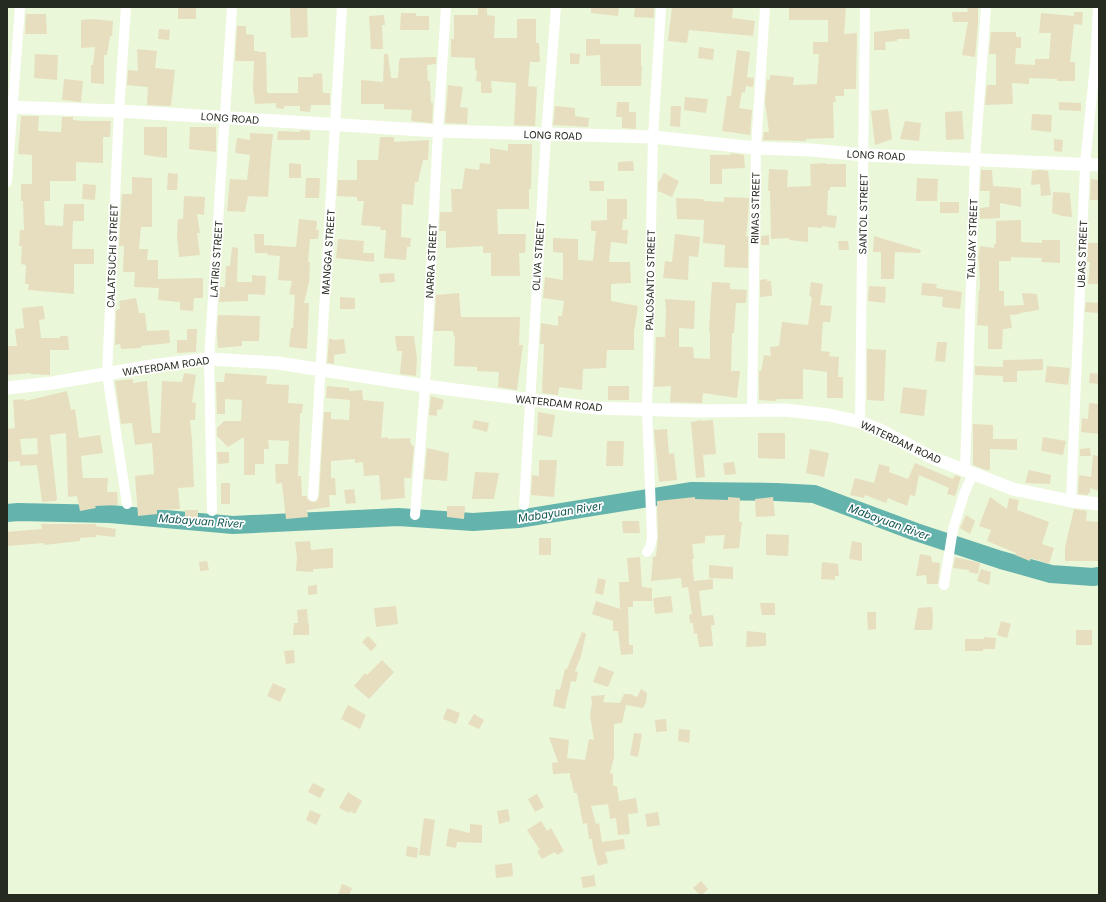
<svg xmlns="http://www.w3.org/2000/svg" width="1106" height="902" font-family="Inter,sans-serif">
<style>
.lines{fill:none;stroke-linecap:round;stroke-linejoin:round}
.river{stroke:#64b4ad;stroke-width:18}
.building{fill:#e7dec0;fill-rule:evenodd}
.minor{stroke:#fff;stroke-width:10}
.tertiary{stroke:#fff;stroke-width:13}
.labels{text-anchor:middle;stroke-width:3.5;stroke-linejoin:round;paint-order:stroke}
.street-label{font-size:10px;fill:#262b20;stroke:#fff}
.water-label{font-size:11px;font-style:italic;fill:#0e5550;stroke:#fff}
</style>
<rect width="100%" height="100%" fill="#ebf7d9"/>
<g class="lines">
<!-- river -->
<path class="river" d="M7,513L18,512L110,514L233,525L398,517L473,522L518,519L692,491L776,492L814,494L916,532L1001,560L1051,574L1093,577L1099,576"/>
</g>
<!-- building -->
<g class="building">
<rect x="178" y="7" width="18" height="12"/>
<path d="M290,7H307L308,37L291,38Z"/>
<path d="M478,7H487V15L495,16L494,38H517V19H536V43H539L540,62H530L528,86L537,87L535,126L514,125L516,83L491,81L492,93H481V82L476,81L477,70H475V58L451,57V39H454V15H478Z"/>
<path d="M591,7H619L618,16L591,13Z"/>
<path d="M635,7H654V18L634,17Z"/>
<path d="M672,7H733L732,18L755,21L753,36L689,30L687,43L668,41Z"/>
<path d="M789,7H846L844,34L857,33L856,89H844V96H835L836,102H833L834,138L806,139V141L763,140L764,132H769L765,102L767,79L770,80V75L794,77L793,85L817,84L819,54H813V42H828V20H789Z"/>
<path d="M967,7H978V23L975,57L962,55L968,22H953L952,12H968Z"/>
<path d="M1074,12H1083L1082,25L1074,24L1070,62H1075V81H1057V79L1029,78V84L1012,83L1013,104L985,105L987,85H996V54H989L991,32H1016V37H1021V48H1016L1015,64L1035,65V59H1049L1051,33H1039L1041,13L1074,16Z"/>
<path d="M401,13H416V16H429V30H400Z"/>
<path d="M26,14H46L47,34H25Z"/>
<path d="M384,15L385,25H382L383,49H371L369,16Z"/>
<path d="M92,19L113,21L112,36H110L107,55H104V84L91,83V65H93L95,47L81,48V20Z"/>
<path d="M237,26H246V34L254,35V51H258V52H266L267,93H298V77H313V74L322,73L323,93H330V105H311L310,112L300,111V106H284V109L276,108V103L255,104L253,89L254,61H235Z"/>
<path d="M159,29L170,30L169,40L158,39Z"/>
<path d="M899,29H909L910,39H897V41L885,42L886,50H874V32Z"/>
<path d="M586,39H600V44H641V66H642L641,86H601L600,55L586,56Z"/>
<path d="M699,47L714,49L713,60L698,58Z"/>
<path d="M137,49L157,51L155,68L175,70L171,106L147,105L148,87L127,85L128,70L138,71Z"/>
<path d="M737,50L750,52L747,77L754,78L753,87L746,86L745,93L742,92L739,108L752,110L750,135L722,131L727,96H731Z"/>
<path d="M570,53L580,54L579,64H570Z"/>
<path d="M35,54L58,55L57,80L34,78Z"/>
<path d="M384,54H388L391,78H398L399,60H400V58L436,57V64L427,65L428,81H430L431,103H433L432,123L411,121L412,110L384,109V104H361V80L383,82Z"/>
<path d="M64,79L83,81L81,102L62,100Z"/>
<path d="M448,85L463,87L460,107L468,108L467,124L445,123Z"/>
<path d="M685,97L708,99L706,113L684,110Z"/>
<path d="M617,102H629V112H636V129L622,128V117H616Z"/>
<path d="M1059,102L1081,103V111L1059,110Z"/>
<path d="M555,106L575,108V116L589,118L588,127L553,125Z"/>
<path d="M671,106H681L680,127L670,126Z"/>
<path d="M888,109L892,139L875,145L871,111Z"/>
<path d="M962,111L964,139L946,140L945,112Z"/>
<path d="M1032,114L1052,115L1051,132L1031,130Z"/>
<path d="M21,116H39L38,131L61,132L62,117H73V120L82,121H111L110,137H103V163L76,162V181H50V201H44L45,225L63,226L64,204H84V221H73L72,249H94V264H74V294L28,290L29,284H25L26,265L21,264L22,246H19L20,230H24L23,201H21V184H32V155L18,154Z"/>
<path d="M905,121L921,123L919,141L900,139Z"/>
<path d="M144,127H167V158L144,155Z"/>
<path d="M190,127H216V152L189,149Z"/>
<path d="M300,130L310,131V140H277L278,131L300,132Z"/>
<path d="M250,133L273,134L271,153L268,197L248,196L245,212L227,211L230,179L247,180L250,155L235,153L237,138L250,140Z"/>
<path d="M380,137H394V142L429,140L428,160H423L418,182H415L413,205L402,204L401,237L411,238L410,247H407L406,260L384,258L386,230H380L381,227L361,225L364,201H357V197L337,196L338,180H357V160H378Z"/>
<path d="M1054,139L1063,140L1062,152L1054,151Z"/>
<path d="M508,144H532L531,189H529V209H497L498,234H526L525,253H519L520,276H491V253H483V246L446,248V231H439L440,212H452L451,189H462L465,168L479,170L480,163L490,164V148L508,151Z"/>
<path d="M730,153L744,155L745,168L722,169V184H710V155H731Z"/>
<path d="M633,161L634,171H618V162Z"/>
<path d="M289,163L301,164V178H289Z"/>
<path d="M826,163V164H846V187H830V190H828L827,215L837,216L835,228L822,226V228L808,227V242L789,240V238L771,239L770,191H768L769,169L788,170L787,187L811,186L810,164Z"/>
<path d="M981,170H992L993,186L1021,188V207L1000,203V218L980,219V208L989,207L990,191H980Z"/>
<path d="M1040,170L1048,171L1051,195L1041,196L1040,184L1031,185L1032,171Z"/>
<path d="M168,173L178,174L177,190H167Z"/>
<path d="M664,173L679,181L672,197L658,191V183Z"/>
<path d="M132,177L152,178V227H141L139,249H148L147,260H158V279L203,278V298H194L193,311L180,310V302L158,300L159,288L134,287L135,272H123L124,246H119L122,194H132Z"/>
<path d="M306,178H320L319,198H305Z"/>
<path d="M917,178L938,179L937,201H916Z"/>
<path d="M1091,179L1099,180V200H1090Z"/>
<path d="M589,181H604V191H590Z"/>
<path d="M83,184L96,185L95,200L82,199Z"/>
<path d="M1053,192L1070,193L1072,217L1062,216L1052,213Z"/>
<path d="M184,196L205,197L204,215L197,214L200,233H197L200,255L179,257L177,236L178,219H183Z"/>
<path d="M724,197L749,198L748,218L746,236H748V268L724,267L725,245L703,243L704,220L677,219L676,198L703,199L704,201L724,202Z"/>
<path d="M607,199H627V219H623L622,230H628L627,244L611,242L609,262H630L631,283L611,284V301L638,306L634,332V350H607L606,368L583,369L582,390L559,387L558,395L542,393L544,344H540L541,323L558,326V316H562L564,301L543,298L545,277L563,280V253L553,252V238L578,239V260L593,261L596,231H591V221L607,220Z"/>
<rect x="940" y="202" width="19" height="11"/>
<path d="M299,219L317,221L316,230H319L318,239H310L308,262H310L309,282L304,303H309L307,349L289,347L291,328H293L295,295L289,294L292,281L278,280L280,256L267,255L268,253H255L254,234H264V245L296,247Z"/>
<path d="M1021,220V242L1042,243V240H1060V263L1041,262L1042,258L1011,257V261H999V291H1004V306L1024,305L1022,293L1037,294L1039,310L1020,313V314L1010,315L1012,328L1003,329L1002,349H988V326L977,325L979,290H980L979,260H978L980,246L994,248V244H996V221Z"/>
<path d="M675,234L700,237L698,257L689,256L688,280L663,278L665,261L672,262Z"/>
<path d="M769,235V245H761V236Z"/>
<path d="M874,236L921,250L920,253L895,252L894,279H881V252H873Z"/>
<path d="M338,239L364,241L363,253H374V262L336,258Z"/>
<path d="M838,241H848L849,250H839Z"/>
<path d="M1088,243H1099V284H1088L1090,262H1087Z"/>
<path d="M232,247L238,248L237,282H252V275L266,276L265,295L248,294V301L219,302L220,287H225L226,266H230Z"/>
<path d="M394,273L395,282L380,283L379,274Z"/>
<path d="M767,279V281H771L772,296L760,297V280Z"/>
<path d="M712,282L730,283V289L747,290L746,303H736L734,333H732L731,371H740L737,398L703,393L702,403L670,402L671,386L654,387L656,337H665L666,310L665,299L695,301L694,329L679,328V347H693L694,358L710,359V331H709Z"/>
<path d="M811,282L823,284L820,305L832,306L830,322H823L821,351L830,352L829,356L839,357L838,377H843V398H827V372L803,369V399H777L776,401L759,400V371H761L764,355L771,356L770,347L779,346L782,322L808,325L812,297L809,296Z"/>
<path d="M922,283L937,284L936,288L962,292L960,309L942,307L943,297L921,295Z"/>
<path d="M869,286L886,287L885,303L868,301Z"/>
<path d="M459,293L461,317H520L519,345H523L517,390L498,387L499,372L477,371V367L454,366L455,336H454L453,331H434L436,295Z"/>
<path d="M340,297L355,298V309H340Z"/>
<path d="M136,298L139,313H145L147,331L169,330L170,343L141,346V348L121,349L120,344L115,345L116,310L120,309L119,301Z"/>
<path d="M1086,302L1099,303V313L1085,312Z"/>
<path d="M43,306L45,319L39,320L41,338H60V336H68L69,350H50V375L30,374V373L8,375L7,346H17L15,329L24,328L22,308Z"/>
<path d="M218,315L260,316L259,341H242V346L218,348L217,334Z"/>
<path d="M187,329H197L196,352L177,353V340H187Z"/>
<path d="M395,336H414L417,359L416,376L400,374L402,351H397Z"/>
<path d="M329,339H333V340L344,339L346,353L334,355V364L327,363Z"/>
<path d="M937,342H947L945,362L935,361Z"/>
<path d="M867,349L886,350L884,401L867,400Z"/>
<path d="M1043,359V370L1017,371V382H1003V376L975,375V366L1003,367V360Z"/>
<path d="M1047,366L1070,368L1068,385L1045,382Z"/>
<path d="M184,373L196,375L192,402L196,403L195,420H190L192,440L194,487L178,488L180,509L157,510V514L138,516L135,476L154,474L152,443L135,445L132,423L121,424L115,381L133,379V383L147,381L152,433H160L162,381L182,382Z"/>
<path d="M225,373L267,376L266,384L289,385L288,403L303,404L302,413H300L298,476H301L302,496H307V499L312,502H316L319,496L324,412H331V419L349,420L350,400L326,398L327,386L349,388V391L362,390L363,400L384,402L381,438L387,437L388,439L410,438L411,445L414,446L411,478H404L405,498L381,500L379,475L364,476L363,462L355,463V459L331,461V478H335L336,495H329L330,507L307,510L308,517L286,519L282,483L276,484L275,464H288L289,441L268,440L269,449H264V464H255V475H244V437L228,447L217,436V428L224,421H241L242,400L225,399V414H217L216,382H224Z"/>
<path d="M1090,373L1099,374V384L1089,383Z"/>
<rect x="608" y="386" width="21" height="14"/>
<path d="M903,387L927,390L924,416L900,413Z"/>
<path d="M67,391L71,410L75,409L79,438L100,435L103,453L81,456L83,478H108L107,492H117L118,505L95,506L96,508L80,511L77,496L68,497L66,433L50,435L57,499L56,501L42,502L37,465L20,466V461L7,462V429L15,428L13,400L25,399V401ZM37,438L38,454L22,455L20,439Z"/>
<path d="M431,396L444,400L442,409L437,410V416L429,415Z"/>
<path d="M1089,403L1099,404V434L1081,432L1082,418L1088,419Z"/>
<path d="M538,412L555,415L552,437L537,435Z"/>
<path d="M474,420L489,423L487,432L472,428Z"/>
<path d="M702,420V421L713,420L716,454L703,455L705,477L696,478L691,422Z"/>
<path d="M973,424L993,425V439H1017V450L990,449V470H986L973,465Z"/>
<path d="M667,429L669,454L674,453L677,480L659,482L654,430Z"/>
<path d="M758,433H785V459L758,458Z"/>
<path d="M1043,437L1066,441L1063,455L1041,451Z"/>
<path d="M607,441H624L623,466H606Z"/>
<path d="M427,448L449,453L447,481L424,479Z"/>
<path d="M1090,448L1091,456H1080V449Z"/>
<path d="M810,449L829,453L824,477L806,473Z"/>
<path d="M217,452H229V463L218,464Z"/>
<path d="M1093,455L1099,456V491L1090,488V493H1088V495L1078,494L1079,475L1091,477Z"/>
<path d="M539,460H557L554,497L531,495L532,475L539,476Z"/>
<path d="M734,462L736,474L725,475L723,463Z"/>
<path d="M915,463L953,479L955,475L961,477L955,496L947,494L949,488L919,475L915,496L910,495L907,506L888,498L886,503L865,495L864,498L850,495L855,478L874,483L879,464L890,467L889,472L908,479Z"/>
<path d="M1029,470L1051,475L1050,484L1025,483Z"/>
<path d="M475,472L499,473L494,499H472Z"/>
<rect x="221" y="483" width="9" height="21"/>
<path d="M354,489L356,503L346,504L344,490Z"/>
<path d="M695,497V499L728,500V497L740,498L739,521L742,522L739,548L723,549L725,535L705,536V543L692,544L694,559H692L694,581L713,579V589L699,591L702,616L713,615L715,625H711L713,646L699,647L697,633L694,634L693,623H690L689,615L692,614L688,587L682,588L681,578L651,581L653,557L656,556L658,538L657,501Z"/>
<path d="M773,497L775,516L756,517L755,499Z"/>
<path d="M990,497L1007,509L1009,498L1019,500L1017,510L1049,522L1042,544L1054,548L1049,564L1031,558L1030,561L1015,555L1016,553L987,541L991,530L979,526Z"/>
<path d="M447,506H465L464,519L447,517Z"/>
<path d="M1074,509L1087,511L1086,521L1099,522V561H1065V547Z"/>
<path d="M185,510H198V519L185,520Z"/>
<path d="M966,515L975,521L970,534L960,528Z"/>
<path d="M622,521H639L640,533H623Z"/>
<path d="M41,524H96V526L116,529L115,537L96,535V537L80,538V541L44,545V543L7,546V532L42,529Z"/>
<path d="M766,534L789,535L788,556L766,555Z"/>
<rect x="539" y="538" width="12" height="17"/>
<path d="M310,541L311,550L333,548V568L313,569V572L296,571L297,557L295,542Z"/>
<path d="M852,541L862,543V561L849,559Z"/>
<path d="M920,554L931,556L932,562L940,563L938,584H927L926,575L916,576Z"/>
<path d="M640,557L642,587L652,588V601H633V607H628L629,645H633V654L621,655L618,631H613V621L592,614L596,601L620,609L619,582H629L627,558Z"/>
<path d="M955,557L980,563L978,574L969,572V570L953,568Z"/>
<path d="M207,561L209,570L200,571L199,562Z"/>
<path d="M822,562L838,564L839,576H835V580L821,579Z"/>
<path d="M709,565L733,567V579L709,578Z"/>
<path d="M981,569L991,572L989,585L977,581Z"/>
<path d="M598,578L606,580L603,595L595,593Z"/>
<path d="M317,585V594L308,595V586Z"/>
<path d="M671,596L673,612L655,614L653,598Z"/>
<path d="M760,603H775V615H762Z"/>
<path d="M396,606L398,624L376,627L374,608Z"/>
<path d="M932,607L933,619L932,630H914L918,608Z"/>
<path d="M307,609L308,623H309V635H293L294,623H298L297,610Z"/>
<path d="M867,612H876V629L868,630Z"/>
<path d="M1001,621L1011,624L1007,638L997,635Z"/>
<rect x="1076" y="630" width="16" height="15"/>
<path d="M747,631L766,633V646L746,647Z"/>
<path d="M582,632L586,634L581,656L575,671L578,672L576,682L571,681L565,709L553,706L556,689L560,690L565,669H567Z"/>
<path d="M368,636L377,645L371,651L362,642Z"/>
<path d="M984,637L996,638L995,649H983V651H965V639H984Z"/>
<path d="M294,650L295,663L286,664L284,651Z"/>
<path d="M382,660L394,672L369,699L354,686L365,673L367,675Z"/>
<path d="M599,666L614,672L608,687L593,682Z"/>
<path d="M273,683L286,689L280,702L267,696Z"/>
<path d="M641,689L647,693L646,702L643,708L626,705L622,723L614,724V757L610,774L613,773V786H617L619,801L636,798L638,813L628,814L630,834L618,835L616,818L610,819L608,804L591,806L596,824L599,823L602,842L624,839L625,849L605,852L608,863L598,866L593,848L592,839H589L587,823L583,824L577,793H574L571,779H570V773L553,774L552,763L558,762L549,737L569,740L567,758L585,760L589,739L594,740L590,715L592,703L591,696L605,695L603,702L620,703L624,694H630L637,697Z"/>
<path d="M348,705L366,715L360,729L341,719Z"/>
<path d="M447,708L460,713L456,724L443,719Z"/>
<path d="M474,714L484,720L479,729L468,724Z"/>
<path d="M666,719L667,731L656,732L655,720Z"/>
<path d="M679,729L690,730L689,743L678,741Z"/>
<path d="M634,733L642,734L638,757L630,755Z"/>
<path d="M313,783L325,789L320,798L308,792Z"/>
<path d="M348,792L362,801L355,814L350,811L349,813L339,808Z"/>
<path d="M537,794L544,807L535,812L528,799Z"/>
<path d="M508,809L510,821L499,824L497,811Z"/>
<path d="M310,810L321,815L316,825L306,820Z"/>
<path d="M658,812L660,825L647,827L645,814Z"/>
<path d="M424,818L435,820L430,856L419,855Z"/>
<path d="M541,821L547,831L551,828L564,851L557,855L555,852L542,859L537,851L540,850L527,830Z"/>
<path d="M470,824L482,825V843L457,842L456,848L446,846L449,828L470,833Z"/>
<path d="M407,846L418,848L417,858L406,856Z"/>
<path d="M512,863L513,876L496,878L495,865Z"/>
<path d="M594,875L596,886L583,888L581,877Z"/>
<path d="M701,881L708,889L702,895H700L693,888Z"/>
<path d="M342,884L352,888L349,895H338Z"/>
</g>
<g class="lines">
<!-- minor -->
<g class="minor">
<path d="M126,7L119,111L107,374L127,504"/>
<path d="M7,182L20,7"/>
<path d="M752,410L756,148L765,7"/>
<path d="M860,422L865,7"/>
<path d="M965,471L975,159L986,7"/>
<path d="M313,496L342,7"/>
<path d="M1071,501L1085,165L1095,65L1098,7"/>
<path d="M524,505L546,135L556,7"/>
<path d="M212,511L209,359L232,7"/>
<path d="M415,515L425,386L438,131L446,7"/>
<path d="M647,552L650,547L652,538L647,409L653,137L661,7"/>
<path d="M944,585L953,529L964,494L973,474"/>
</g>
<!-- tertiary -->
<g class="tertiary">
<path d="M7,107L119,111L438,131L653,137L756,148L812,150L864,155L1099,165"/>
<path d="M7,388L52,383L158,365L209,359L278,363L425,386L595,408L699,411L785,410L829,415L860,422L880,430L933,458L1013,489L1071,501L1099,504"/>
</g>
</g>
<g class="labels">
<!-- street labels -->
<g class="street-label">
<text transform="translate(230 118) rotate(4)" y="4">LONG ROAD</text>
<text transform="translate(553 135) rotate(2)" y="4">LONG ROAD</text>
<text transform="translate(876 155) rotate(3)" y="4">LONG ROAD</text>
<text transform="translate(755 208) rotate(-89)" y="4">RIMAS STREET</text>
<text transform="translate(863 214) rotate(-89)" y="4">SANTOL STREET</text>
<text transform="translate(972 239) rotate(-88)" y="4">TALISAY STREET</text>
<text transform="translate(328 252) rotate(-86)" y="4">MANGGA STREET</text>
<text transform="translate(1082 254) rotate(-88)" y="4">UBAS STREET</text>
<text transform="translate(112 256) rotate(-88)" y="4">CALATSUCHI STREET</text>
<text transform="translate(538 256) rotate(-86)" y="4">OLIVA STREET</text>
<text transform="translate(216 259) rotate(-86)" y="4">LATIRIS STREET</text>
<text transform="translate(431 261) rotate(-87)" y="4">NARRA STREET</text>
<text transform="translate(650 280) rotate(-89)" y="4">PALOSANTO STREET</text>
<text transform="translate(166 366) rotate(-8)" y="4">WATERDAM ROAD</text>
<text transform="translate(559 403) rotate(6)" y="4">WATERDAM ROAD</text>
<text transform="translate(901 442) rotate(25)" y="4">WATERDAM ROAD</text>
</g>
<!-- water labels -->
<g class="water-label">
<text transform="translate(560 512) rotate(-9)" y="4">Mabayuan River</text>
<text transform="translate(201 521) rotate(4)" y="4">Mabayuan River</text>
<text transform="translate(889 522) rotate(20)" y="4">Mabayuan River</text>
</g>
</g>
<!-- border -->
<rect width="1106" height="902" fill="none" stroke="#262b20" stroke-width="16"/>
</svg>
